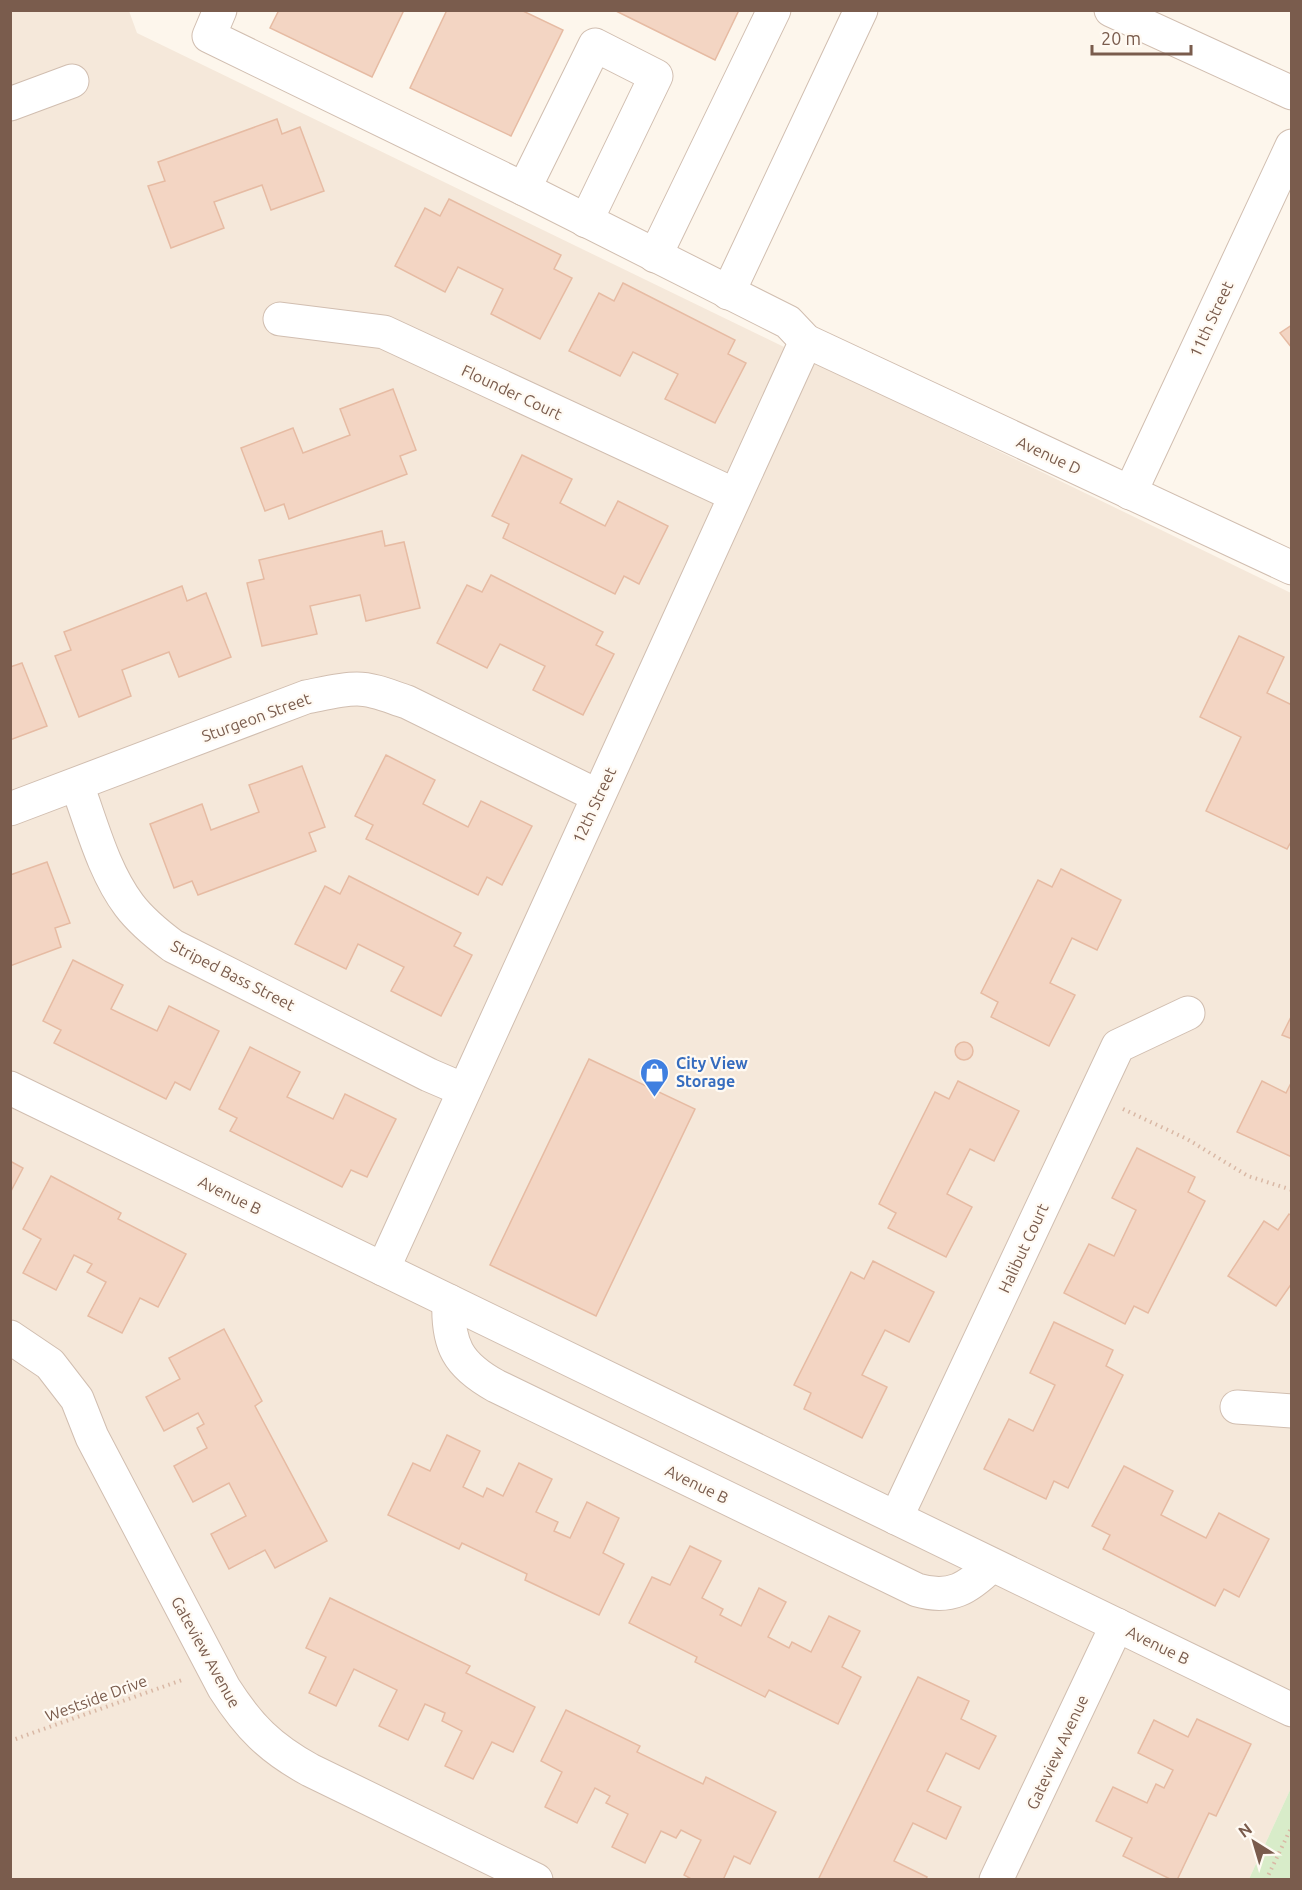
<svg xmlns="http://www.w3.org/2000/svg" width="1302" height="1890" font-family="Ubuntu,sans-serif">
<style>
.residential{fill:#f5e8da}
.green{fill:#d8ecc9}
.building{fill:#f3d5c3;stroke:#e6bba3;stroke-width:1.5}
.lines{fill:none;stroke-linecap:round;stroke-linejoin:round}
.minor-casing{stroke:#d1beb0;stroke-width:35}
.path{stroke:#d9b8a5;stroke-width:4;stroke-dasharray:1.5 4.5;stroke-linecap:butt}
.minor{stroke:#fff;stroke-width:33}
.labels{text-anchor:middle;stroke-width:4.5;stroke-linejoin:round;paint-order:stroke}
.street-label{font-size:16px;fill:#7a5c4d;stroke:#fffaf3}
.shop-label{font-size:16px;font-weight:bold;fill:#366cbe;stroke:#fffaf3;text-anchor:start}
</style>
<rect width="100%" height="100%" fill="#fdf6ec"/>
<!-- residential -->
<path class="residential" d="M11,11H129L137,33L1291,593V1788L1249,1879L11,1880Z"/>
<!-- green -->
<path class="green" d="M1291,1788V1879H1249Z"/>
<!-- building -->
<g class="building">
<path d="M279,10H404L372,77L270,28Z"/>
<path d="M447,10H521L563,30L511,136L410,88Z"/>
<path d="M614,10H739L715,60Z"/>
<path d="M277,119L282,134L300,127L324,191L271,210L262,185L214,202L224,228L171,248L148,186L165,181L158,162Z"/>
<path d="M449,199L561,255L554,269L572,278L540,339L491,314L503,289L458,267L445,292L395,266L425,208L440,216Z"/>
<path d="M623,283L735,340L728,354L746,363L715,423L665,399L678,374L633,352L620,376L569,351L599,293L614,301Z"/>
<path d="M1292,325V348L1280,333Z"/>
<path d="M393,389L416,450L400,456L407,474L289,519L284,504L265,511L241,448L293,428L303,453L350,435L340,409Z"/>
<path d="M522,455L572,479L560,503L605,526L618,501L668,526L639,584L624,576L615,594L503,538L509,524L492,516Z"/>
<path d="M382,531L385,546L404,542L420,608L366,621L360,595L310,606L317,634L262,646L247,583L264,579L259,560Z"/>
<path d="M491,575L603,632L596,645L614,654L583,715L533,690L545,666L500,644L487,668L437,643L467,585L482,592Z"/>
<path d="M182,586L187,601L206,593L231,657L179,677L169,652L122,670L131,696L79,717L55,656L71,650L64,632Z"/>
<path d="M1239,636L1284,657L1267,693L1292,705V840L1287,849L1206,811L1241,737L1200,717Z"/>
<path d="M22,663L47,726L10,740V667Z"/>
<path d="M386,755L435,780L423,804L468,827L481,801L532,826L502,885L487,877L478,895L366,839L373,825L355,816Z"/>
<path d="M302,766L325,827L309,833L316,851L198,895L192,881L174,888L150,824L202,804L211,830L259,812L249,785Z"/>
<path d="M47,862L70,923L55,928L61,947L10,966V875Z"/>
<path d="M1061,869L1121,900L1097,950L1072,938L1050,983L1075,995L1049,1046L991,1017L998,1002L981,993L1038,880L1052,887Z"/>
<path d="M349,876L461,933L454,946L472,955L441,1016L391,991L404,967L358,944L346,969L295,944L325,886L340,894Z"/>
<path d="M73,960L123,985L111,1009L157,1031L169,1006L219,1031L190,1090L175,1082L166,1099L54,1043L61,1030L43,1021Z"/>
<path d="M1292,1015V1039L1282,1035Z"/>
<circle cx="964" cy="1051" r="9"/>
<path d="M250,1047L300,1072L287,1097L333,1119L345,1094L396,1119L367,1177L351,1170L342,1187L230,1131L237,1118L219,1109Z"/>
<path d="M589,1059L695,1109L596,1316L490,1265Z"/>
<path d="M958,1081L1019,1111L994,1161L970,1149L947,1194L972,1207L946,1257L888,1228L896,1213L879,1204L935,1092L949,1099Z"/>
<path d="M1262,1081L1286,1093L1292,1081V1157L1237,1132Z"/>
<path d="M1137,1148L1195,1177L1188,1192L1205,1201L1148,1313L1134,1306L1125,1324L1064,1293L1089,1244L1114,1256L1136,1210L1112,1198Z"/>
<path d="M10,1161L23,1168L10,1193Z"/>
<path d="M51,1176L121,1213L118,1219L186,1254L158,1307L140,1298L122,1333L88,1316L106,1282L87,1272L92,1264L74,1255L56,1290L23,1273L41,1239L23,1229Z"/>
<path d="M1289,1214L1292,1216V1283L1276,1306L1228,1276L1264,1221L1278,1230Z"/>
<path d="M873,1261L934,1292L909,1342L885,1330L862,1375L887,1387L862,1438L804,1409L811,1393L794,1385L851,1272L864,1279Z"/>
<path d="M1054,1322L1113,1350L1106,1366L1123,1375L1068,1488L1054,1481L1046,1499L984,1469L1009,1419L1033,1431L1055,1385L1030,1373Z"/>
<path d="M224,1329L262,1401L255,1406L327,1541L275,1568L265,1550L229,1569L211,1534L246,1516L229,1483L193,1502L174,1466L207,1448L197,1428L204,1424L198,1413L164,1431L146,1397L180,1379L169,1358Z"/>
<path d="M447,1435L480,1451L463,1487L483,1497L487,1488L503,1496L519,1463L552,1479L536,1512L558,1522L554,1531L570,1538L587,1502L619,1518L603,1553L624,1564L599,1615L525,1580L527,1574L462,1543L459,1549L388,1515L413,1463L430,1471Z"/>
<path d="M1124,1466L1173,1491L1161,1515L1206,1538L1219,1513L1269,1539L1239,1597L1224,1589L1215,1606L1103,1549L1110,1535L1092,1526Z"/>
<path d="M690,1546L721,1561L702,1598L723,1609L720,1615L741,1626L759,1588L786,1602L768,1637L789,1648L792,1642L811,1652L829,1616L860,1631L842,1667L861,1677L838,1724L769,1690L765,1697L695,1662L697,1657L629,1623L652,1577L670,1585Z"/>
<path d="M330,1598L470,1666L466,1673L535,1707L513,1752L492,1742L473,1779L445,1766L462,1731L442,1721L445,1713L425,1704L408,1740L379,1726L397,1690L354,1669L336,1706L309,1693L326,1657L306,1648Z"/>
<path d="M918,1677L969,1701L961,1719L996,1736L979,1769L946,1753L927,1791L961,1807L946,1839L913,1823L894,1861L927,1877L926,1880H818Z"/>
<path d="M566,1710L640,1746L637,1752L703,1784L706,1777L776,1812L750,1864L734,1856L723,1880H693L684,1875L701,1840L681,1830L676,1838L661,1831L645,1863L612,1847L628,1814L606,1803L610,1796L595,1788L577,1823L545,1807L562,1772L541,1761Z"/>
<path d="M1197,1719L1251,1744L1216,1816L1209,1813L1177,1880H1172L1123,1856L1132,1838L1096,1821L1113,1787L1147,1803L1156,1784L1164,1788L1173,1770L1138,1753L1154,1720L1188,1737Z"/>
</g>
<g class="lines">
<defs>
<g id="minor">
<path d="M220,10L209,36L524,189L788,322L806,341L1292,568"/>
<path d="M1111,10L1292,93"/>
<path d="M10,104L72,81"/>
<path d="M524,189L595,45L656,76L586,221"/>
<path d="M655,256L774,10"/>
<path d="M728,293L861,10"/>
<path d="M280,319L384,332L735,495"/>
<path d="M1130,493L1292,146"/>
<path d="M77,785C92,825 103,870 129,905C141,921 157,934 173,946L429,1075L464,1090"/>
<path d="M10,809L306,697C322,694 340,689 357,689C374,689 391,697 407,702L598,796"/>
<path d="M10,1088L1292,1710"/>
<path d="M383,1269L806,341"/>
<path d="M449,1301C447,1345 458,1365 496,1386L917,1590C951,1600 968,1588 992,1565"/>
<path d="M10,1337L50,1364L77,1399L92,1437L224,1688C249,1727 270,1748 310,1770L536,1880"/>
<path d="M1237,1407L1292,1411"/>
<path d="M896,1518L1118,1046L1188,1013"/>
<path d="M996,1880L1117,1625"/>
</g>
</defs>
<!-- minor casing -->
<use href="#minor" class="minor-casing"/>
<!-- path -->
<g class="path">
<path d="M1123,1109L1187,1139L1248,1176L1292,1190"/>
<path d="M10,1741L182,1680"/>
<path d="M1266,1880L1292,1826"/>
</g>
<!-- minor -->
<use href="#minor" class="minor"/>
</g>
<!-- icons -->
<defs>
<symbol id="shop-pin" viewBox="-11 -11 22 30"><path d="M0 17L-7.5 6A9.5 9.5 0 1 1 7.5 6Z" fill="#3f7fe0" stroke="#fffaf3"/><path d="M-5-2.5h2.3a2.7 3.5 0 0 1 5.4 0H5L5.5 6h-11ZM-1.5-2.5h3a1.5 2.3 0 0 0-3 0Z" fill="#fff"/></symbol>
</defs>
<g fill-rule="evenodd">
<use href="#shop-pin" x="638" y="1056" width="33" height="45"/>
</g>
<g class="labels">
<!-- street labels -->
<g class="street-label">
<text transform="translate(1211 319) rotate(-65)" y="6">11th Street</text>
<text transform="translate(512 392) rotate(25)" y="6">Flounder Court</text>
<text transform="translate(1049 455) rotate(25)" y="6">Avenue D</text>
<text transform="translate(256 717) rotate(-20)" y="6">Sturgeon Street</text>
<text transform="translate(594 805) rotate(-65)" y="6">12th Street</text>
<text transform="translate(233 975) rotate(27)" y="6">Striped Bass Street</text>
<text transform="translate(230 1195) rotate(26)" y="6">Avenue B</text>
<text transform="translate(1023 1248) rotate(-65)" y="6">Halibut Court</text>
<text transform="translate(697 1484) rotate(26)" y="6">Avenue B</text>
<text transform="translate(1158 1645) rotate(26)" y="6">Avenue B</text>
<text transform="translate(206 1652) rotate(61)" y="6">Gateview Avenue</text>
<text transform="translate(96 1698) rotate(-20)" y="6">Westside Drive</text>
<text transform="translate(1057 1752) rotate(-65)" y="6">Gateview Avenue</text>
</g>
<!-- shop labels -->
<g class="shop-label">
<text x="676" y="1069">City View<tspan x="676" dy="18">Storage</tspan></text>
</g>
</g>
<!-- border -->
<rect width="1302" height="1890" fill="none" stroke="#7a5c4d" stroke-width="24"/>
<!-- north arrow -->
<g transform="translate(1254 1842) rotate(323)" stroke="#fffaf3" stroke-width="4.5" paint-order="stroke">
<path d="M0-4.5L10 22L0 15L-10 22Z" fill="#7a5c4d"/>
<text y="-9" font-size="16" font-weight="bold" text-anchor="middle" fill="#7a5c4d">N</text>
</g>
<!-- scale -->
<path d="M1092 45v9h99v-9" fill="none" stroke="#7a5c4d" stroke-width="3"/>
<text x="1101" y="45" font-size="18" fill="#7a5c4d" stroke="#fffaf3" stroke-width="4.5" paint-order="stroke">20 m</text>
</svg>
